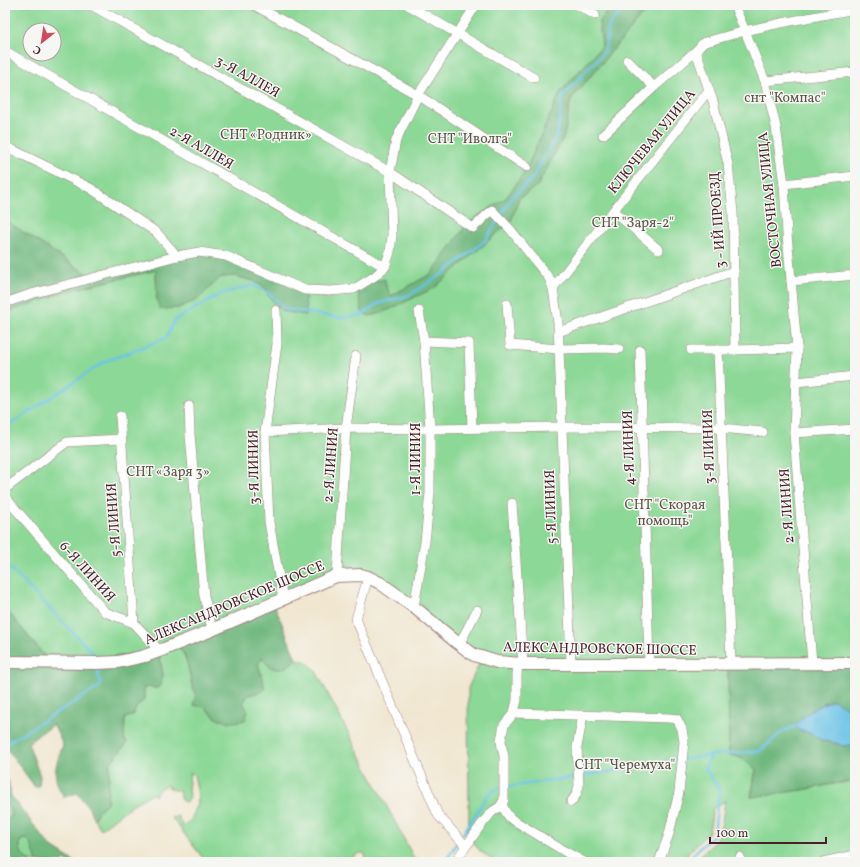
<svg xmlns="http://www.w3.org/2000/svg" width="860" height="867" font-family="Vollkorn,serif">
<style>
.green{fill:#8cd896;stroke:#6b7c60;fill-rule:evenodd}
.forest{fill:#71b87f;stroke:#5e6c55}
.water{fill:#6ac3e7;stroke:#5a7189}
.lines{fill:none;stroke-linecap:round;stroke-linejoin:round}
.stream{stroke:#6ac3e7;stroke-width:2.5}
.minor-casing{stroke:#9e837e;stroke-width:10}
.tertiary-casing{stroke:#9e837e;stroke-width:14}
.minor{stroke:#fff;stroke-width:9}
.tertiary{stroke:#fff;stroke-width:12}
.labels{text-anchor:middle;stroke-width:3;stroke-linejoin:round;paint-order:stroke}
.street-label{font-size:14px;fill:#4a1f2b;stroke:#f6f6f2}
.park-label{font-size:14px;fill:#5e564b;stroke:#f6f6f2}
</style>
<rect width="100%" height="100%" fill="#f6f6f2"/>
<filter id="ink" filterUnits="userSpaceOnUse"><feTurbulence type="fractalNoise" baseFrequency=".025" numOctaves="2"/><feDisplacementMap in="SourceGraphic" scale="8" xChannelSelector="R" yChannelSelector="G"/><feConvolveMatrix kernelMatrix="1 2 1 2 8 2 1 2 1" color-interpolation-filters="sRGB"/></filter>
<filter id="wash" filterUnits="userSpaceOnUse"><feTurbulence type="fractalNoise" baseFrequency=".012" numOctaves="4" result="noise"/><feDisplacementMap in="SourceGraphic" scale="16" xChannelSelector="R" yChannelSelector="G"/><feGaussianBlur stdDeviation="0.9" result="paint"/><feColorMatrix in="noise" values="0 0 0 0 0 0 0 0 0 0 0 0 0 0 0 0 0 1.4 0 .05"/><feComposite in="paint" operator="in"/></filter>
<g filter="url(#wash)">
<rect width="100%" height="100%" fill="#f1e7d1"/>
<!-- green -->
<g class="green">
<path d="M5,5H613L599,22L602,46L560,93L525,172L506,198L474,219L466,227L431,274L391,296L386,286L378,314L434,288L511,221L519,198L538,185L564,136L571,99L651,5H855V663L524,664L474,655L381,583L336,576L180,649C191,662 188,679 195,694C201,705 210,713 219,720L243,703L248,695L263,691L261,673L258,664L262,657L269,666L291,664L296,659L307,662L316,671L416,862H367V860L364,853C357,853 354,855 351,862H206L172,818L178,816L183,827L192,818C193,813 195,811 197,806C200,796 195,784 194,774L190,773L188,790L190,799L185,802L181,800L179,791L173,790L166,785L159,789L155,796L153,793L133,804L101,829L94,819L98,811L107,803L110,763L127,743L124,738L125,718L133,715L137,706L144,700V687L157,688L163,675L159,652L51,664L5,608V313L70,290L156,270L157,299L160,309L178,308L197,299L221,277L235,276L254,281L267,289L270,297L271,298L306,314L305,290L226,256L93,278L5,220ZM30,30H54V54H30Z"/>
<path d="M480,662L728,667L729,755C740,755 748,763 756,769L751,797L802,790L832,784L855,781V862H697L698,858L717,840L722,823L725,801L713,808L709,832L688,853L686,862H495L479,850L468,836L469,814L468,688Z"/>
<path d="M5,800C8,806 11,811 11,818L8,819L5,817Z"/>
<path d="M24,839H27L31,843L37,862C24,862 19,854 20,841Z"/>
</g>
<!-- forest -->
<g class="forest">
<path d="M613,5H651L571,99L564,136L538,185L519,198L511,221L434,288L382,313L369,316L362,312L357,287L374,277L378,281L385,279L386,286L391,296L431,274L465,227L474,219L506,198L525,172L560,93L602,46L599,22Z"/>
<path d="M5,220L93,278L199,252L226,256L305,290L306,315L282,311L267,294V289L254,281L235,276L221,277L197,300L178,308L160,309L157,299L156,270L70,290L5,313Z"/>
<path d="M274,604L296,659C289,667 278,674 268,665C266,662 264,660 262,657L258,664L265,689L263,691L248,695L243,703L248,711L245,720L234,722L219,720L204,707L193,705L196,694L192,683L185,656L177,645Z"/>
<path d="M5,608L51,664L158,652L163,675L161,685L157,688L144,687V700L137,706L133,715L125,718L124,738L127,743L110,763L107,803L98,811L94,819L89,808L77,793L64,797C51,777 55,766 63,745L53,724L28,743L40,776L39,786L35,787L5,746Z"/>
<path d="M855,663V712L833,700L825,702L819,707L808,713L799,731H805L824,741L834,743L844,746L851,745V751L855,755V781L832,784L802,790L751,797L756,769C748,764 740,754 729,756L728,664Z"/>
<path d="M5,777L8,779L11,796L50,846L75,862H67L65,860L63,862H37L31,843L27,839H24L20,841C19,851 22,857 31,862H5V817L8,819L11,818C12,808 7,807 5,800C4,794 5,783 5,777Z"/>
</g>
<!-- water -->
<path class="water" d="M834,700L855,712V755L851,751L850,745L844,746L834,743L824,741L805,731H799L796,724C807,713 819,704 834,700Z"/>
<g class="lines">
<!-- stream -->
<g class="stream">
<path d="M5,428L104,362L166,338L175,320L221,294L253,285L270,294L284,309L341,318L362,315L377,304L409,295L441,275L485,241L512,197L533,178L557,135L563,96L605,51L609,25L627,5"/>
<path d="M5,563L96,656V660"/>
<path d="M5,744L101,686L97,667"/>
<path d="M581,776L712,755L760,751L783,731L797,726"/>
<path d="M507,787L576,777"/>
<path d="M463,834L488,794L497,789L501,788"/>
<path d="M445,862L459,840"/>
<path d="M691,862L693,854L714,835L719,789L705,768L711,756"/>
</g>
</g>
</g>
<g filter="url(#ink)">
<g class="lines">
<defs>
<g id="minor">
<path d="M91,5L390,172L473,228L492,210L510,229L549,278L553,288L558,323L571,664"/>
<path d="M254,5L418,95L527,167"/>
<path d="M408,5L534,78"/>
<path d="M578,5L595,15"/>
<path d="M5,51L385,267"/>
<path d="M627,60L654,87"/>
<path d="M765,81L855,72"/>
<path d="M709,90L713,101L728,164L733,212L735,350"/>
<path d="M603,135L654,87L696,51"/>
<path d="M5,146L90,188L156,232L177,256"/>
<path d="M784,184L855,176"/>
<path d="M613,211L659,250"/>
<path d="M791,281L855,275"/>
<path d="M553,288L613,211L709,90L696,51L703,43L716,39L745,31L734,5"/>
<path d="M5,303L31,294L177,256L199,252L226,256L305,290L330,291L354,289L375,276L385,267L390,252L392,236L390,172L396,140L418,95L476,5"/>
<path d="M507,304L510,345L559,349L604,348L619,349"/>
<path d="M276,310L277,344L265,432L269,522L283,599"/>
<path d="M558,332L734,271"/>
<path d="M424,341L469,343L472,428"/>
<path d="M640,350L649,664"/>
<path d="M691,350H734L797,348"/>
<path d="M718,350L731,663"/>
<path d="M796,382L855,376"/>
<path d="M189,406L190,435L204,596L212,629"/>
<path d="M120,416L134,623"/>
<path d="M265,432L346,428L430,429L561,427L721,428L763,432"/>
<path d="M794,433L855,429"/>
<path d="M5,489L67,442L121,439"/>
<path d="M5,497L105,612L134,623L160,651"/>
<path d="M512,503L523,664"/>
<path d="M337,575L346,428L356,356"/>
<path d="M368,577L356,619L438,815L464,844"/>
<path d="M414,607L425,542L430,493V429L424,341L419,311"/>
<path d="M459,645L477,610"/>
<path d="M812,663L794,433L797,348L787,234L784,184L776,127L765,81L745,31C782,22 818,16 855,9"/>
<path d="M514,713L669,718L677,719L682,729L684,742L679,792L669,834L659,862"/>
<path d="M571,802L576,795L579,786L577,747L583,715"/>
<path d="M502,803C503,809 506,813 510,818L564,851L584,862"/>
<path d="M455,862L481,825L492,812L501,806L504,800V756L502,748L501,740L504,725L514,713L517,700V675L518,664"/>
<path d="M739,862L740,857"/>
<path d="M823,862L855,855"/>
</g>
<path id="tertiary" d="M5,662L97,663L118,662L145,656L164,649L207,632L336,576L361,575L368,577L380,583L414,607L455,641L474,655L497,662L523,664H649L855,663"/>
</defs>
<!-- minor casing -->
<use href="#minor" class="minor-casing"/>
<!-- tertiary casing -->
<use href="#tertiary" class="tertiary-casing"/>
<!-- minor -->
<use href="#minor" class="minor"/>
<!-- tertiary -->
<use href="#tertiary" class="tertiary"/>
</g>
</g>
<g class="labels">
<!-- street labels -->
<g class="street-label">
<text transform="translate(248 76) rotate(29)" y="5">3-Я АЛЛЕЯ</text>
<text transform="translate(651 141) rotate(-51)" y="5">КЛЮЧЕВАЯ УЛИЦА</text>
<text transform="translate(202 147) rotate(30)" y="5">2-Я АЛЛЕЯ</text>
<text transform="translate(769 200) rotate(-96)" y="5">ВОСТОЧНАЯ УЛИЦА</text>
<text transform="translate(717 220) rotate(-94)" y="5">3 - ИЙ ПРОЕЗД</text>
<text transform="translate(708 447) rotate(-92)" y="5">3-Я ЛИНИЯ</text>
<text transform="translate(628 448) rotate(-92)" y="5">4-Я ЛИНИЯ</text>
<text transform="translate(415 459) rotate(-90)" y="5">1-Я ЛИНИЯ</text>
<text transform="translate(330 465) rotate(-86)" y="5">2-Я ЛИНИЯ</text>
<text transform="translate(253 467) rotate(-91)" y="5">3-Я ЛИНИЯ</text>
<text transform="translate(786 506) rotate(-94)" y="5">2-Я ЛИНИЯ</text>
<text transform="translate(550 507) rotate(-92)" y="5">5-Я ЛИНИЯ</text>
<text transform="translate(113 520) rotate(-94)" y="5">5-Я ЛИНИЯ</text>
<text transform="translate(88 571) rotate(48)" y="5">6-Я ЛИНИЯ</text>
<text transform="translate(234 602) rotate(-23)" y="5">АЛЕКСАНДРОВСКОЕ ШОССЕ</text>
<text transform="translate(600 648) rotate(1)" y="5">АЛЕКСАНДРОВСКОЕ ШОССЕ</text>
</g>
<!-- park labels -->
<g class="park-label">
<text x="785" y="102">снт "Компас"</text>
<text x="266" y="139">СНТ «Родник»</text>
<text x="470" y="143">СНТ "Иволга"</text>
<text x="633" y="227">СНТ "Заря-2"</text>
<text x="168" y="476">СНТ «Заря 3»</text>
<text x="665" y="509">СНТ "Скорая<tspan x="665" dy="16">помощь"</tspan></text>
<text x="625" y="769">СНТ "Черемуха"</text>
</g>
</g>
<!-- margin -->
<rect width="860" height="867" fill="none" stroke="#f6f6f2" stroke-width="20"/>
<!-- north arrow -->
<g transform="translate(42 42) rotate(210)"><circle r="19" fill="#f6f6f2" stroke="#b1a0a2"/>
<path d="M0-3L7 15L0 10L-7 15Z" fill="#d1495b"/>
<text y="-6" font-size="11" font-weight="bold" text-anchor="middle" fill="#4a1f2b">С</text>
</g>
<!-- scale -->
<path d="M710 837v6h116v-6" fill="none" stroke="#4a1f2b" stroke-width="2"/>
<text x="716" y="837" font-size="12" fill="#4a1f2b" stroke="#f6f6f2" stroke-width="3" paint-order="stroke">100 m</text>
</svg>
